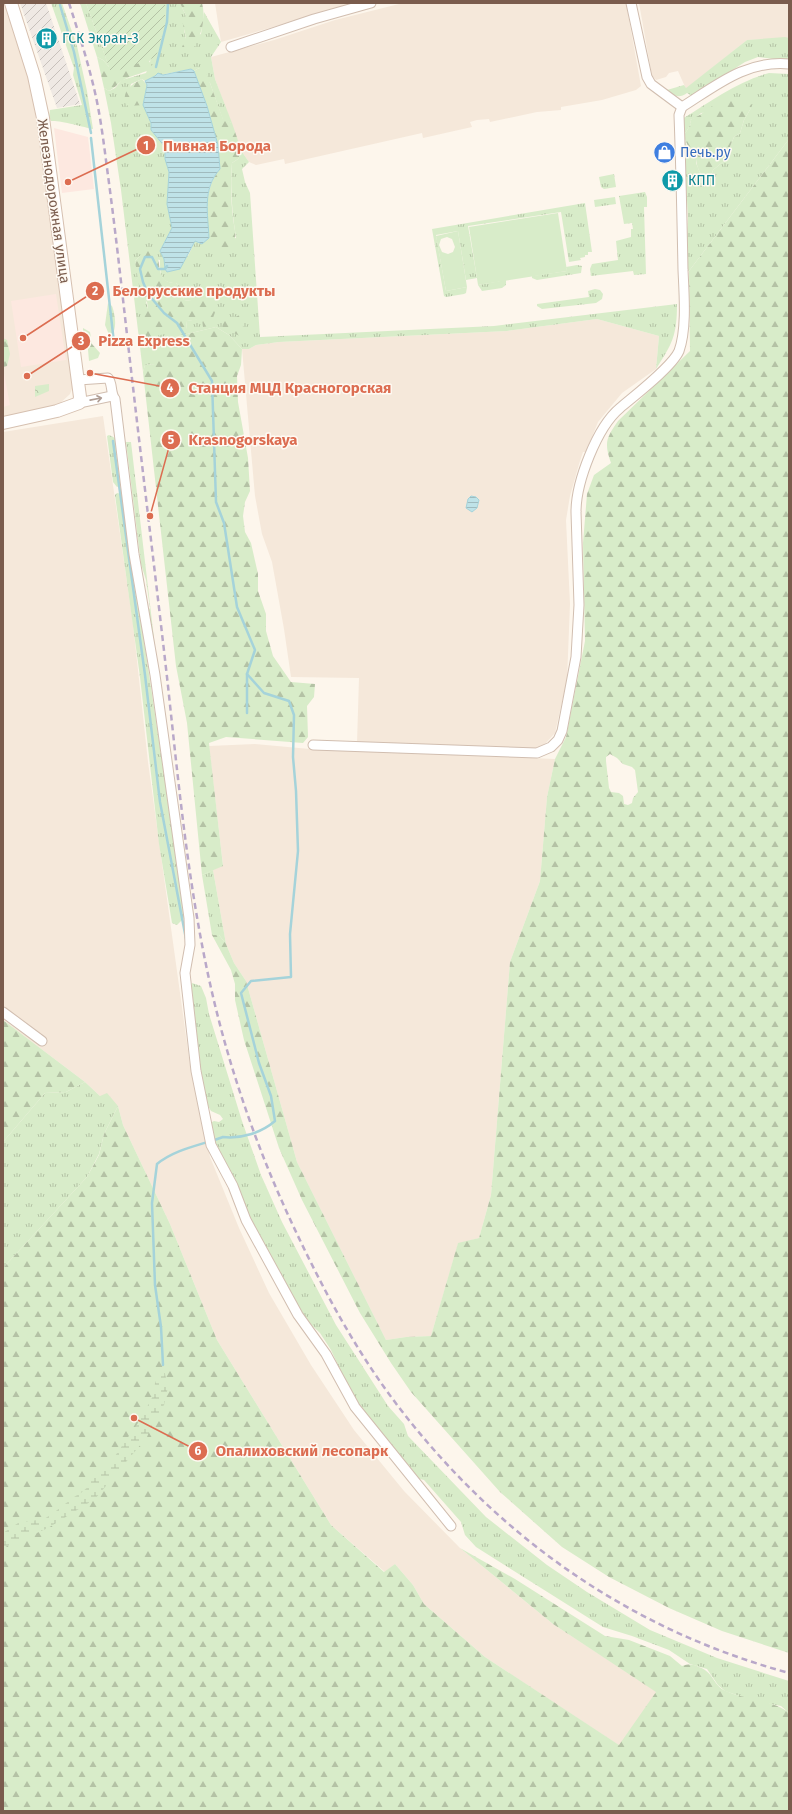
<svg xmlns="http://www.w3.org/2000/svg" width="792" height="1814" font-family="'Fira Sans',sans-serif">
<style>
.residential{fill:#f5e8da}
.commercial{fill:#fde8e0}
.industrial{fill:url(#industrial-furrows)}
.grass{fill:url(#grass-tufts);fill-rule:evenodd}
.forest{fill:url(#forest-firs);fill-rule:evenodd}
.wetland{fill:url(#wetland-marsh)}
.park{fill:url(#park-crowns)}
.garden{fill:url(#garden-furrows)}
.pitch{fill:#d8ecc9;fill-rule:evenodd}
.water{fill:url(#water-rules);stroke:#a5d3da}
.lines{fill:none;stroke-linecap:round;stroke-linejoin:round}
.stream{stroke:#a5d3da;stroke-width:2.5}
.street-casing{stroke:#d1beb0;stroke-width:11}
.secondary-casing{stroke:#d6c0b0;stroke-width:14}
.street{stroke:#fff;stroke-width:9}
.secondary{stroke:#fff;stroke-width:12}
.rail{stroke:#b9a8c9;stroke-width:2.5;stroke-dasharray:6 4;stroke-linecap:butt}
.oneway{stroke:#af9d94}
.labels{text-anchor:middle;stroke-width:3;stroke-linejoin:round;paint-order:stroke}
.culture-label{font-size:14px;fill:#0d838f;stroke:#fffaf3;text-anchor:start}
.shop-label{font-size:14px;fill:#366cbe;stroke:#fffaf3;text-anchor:start}
.street-label{font-size:14px;fill:#7a5c4d;stroke:#fffaf3}
.leader{fill:none;stroke:#dc6d51;stroke-width:1.5}
.callout-dot{fill:#dc6d51;stroke:#fffaf3;stroke-width:1.5}
.mark-label{font-size:12px;text-anchor:middle;font-weight:bold;fill:#fff}
.callout-label{font-size:15px;text-anchor:middle;font-weight:bold;fill:#dc6d51;stroke:#fffaf3;stroke-width:3;stroke-linejoin:round;paint-order:stroke}
</style>
<defs>
<pattern id="industrial-furrows" width="10" height="10" patternUnits="userSpaceOnUse"><rect width="10" height="10" fill="#efe9e4"/><path d="M-1 1l2-2M0 10L10 0M9 11l2-2" fill="none" stroke="#c7c0bb"/></pattern>
<pattern id="grass-tufts" width="24" height="20" patternUnits="userSpaceOnUse"><rect width="24" height="20" fill="#d8ecc9"/><path d="M3 7l-1-3M5 7V3M7 7l1-3M15 17l-1-3M17 17v-4M19 17l1-3" fill="none" stroke="#b4c2a5"/></pattern>
<pattern id="forest-firs" width="22" height="20" patternUnits="userSpaceOnUse"><rect width="22" height="20" fill="#d8ecc9"/><path d="M5 1l3.5 6h-7zM16 11l3.5 6h-7z" fill="#b4c2a5"/></pattern>
<pattern id="wetland-marsh" width="20" height="14" patternUnits="userSpaceOnUse"><rect width="20" height="14" fill="#d8ecc9"/><path d="M1 5h8M5 5V1M11 12h8M15 12V8" fill="none" stroke="#b4c2a5"/></pattern>
<pattern id="park-crowns" width="20" height="18" patternUnits="userSpaceOnUse"><rect width="20" height="18" fill="#d8ecc9"/><path d="M2 6a3 3 0 1 1 6 0M12 15a3 3 0 1 1 6 0" fill="none" stroke="#b4c2a5"/></pattern>
<pattern id="garden-furrows" width="10" height="10" patternUnits="userSpaceOnUse"><rect width="10" height="10" fill="#d8ecc9"/><path d="M-1 1l2-2M0 10L10 0M9 11l2-2" fill="none" stroke="#b4c2a5"/></pattern>
<pattern id="water-rules" width="6" height="5" patternUnits="userSpaceOnUse"><rect width="6" height="5" fill="#bfe3e8"/><path d="M0 2.5h6" fill="none" stroke="#a0bbbe"/></pattern>
</defs>
<rect width="100%" height="100%" fill="#fdf6ec"/>
<!-- residential -->
<g class="residential">
<path d="M3,3H6L32,91L73,386L70,394L57,406L3,418Z"/>
<path d="M215,3H356L221,42Z"/>
<path d="M403,3H626L641,86L636,90L602,100L561,107V110L537,112L490,122L489,119L477,120L470,122L472,127L423,138L422,133L285,164L284,159L256,165L249,162L242,152L215,79L211,57L274,40L335,20Z"/>
<path d="M639,3H789V38L747,40L686,89L678,71L669,73L666,77L656,80L652,76Z"/>
<path d="M597,319L659,336L656,369L622,393L598,422L586,452H583L579,464L570,496L566,520L570,604L567,680L555,733L544,745L536,749L357,743L359,678L291,677L284,629L272,562L262,534L255,496L242,349H249L256,345L279,342L507,331Z"/>
<path d="M103,416L133,624L148,762L190,1065L197,1101L210,1157L239,1228L269,1293L311,1365L354,1430L404,1491L460,1548L553,1624L657,1692L620,1746L485,1657L424,1604L413,1585L395,1564L385,1572L331,1525L217,1340L170,1224L123,1125L118,1106L100,1096L85,1082L3,1020V432Z"/>
<path d="M255,744L310,749L555,759L547,797L540,881L510,962L491,1195L479,1238L458,1244L431,1336L406,1337L386,1340L297,1162L246,981L234,963L226,944L213,870L223,865L209,746Z"/>
</g>
<!-- commercial -->
<g class="commercial">
<path d="M54,128L88,137L94,189L62,193Z"/>
<path d="M56,294L66,360L21,367L11,301Z"/>
<path d="M3,368L10,405L3,407Z"/>
</g>
<!-- industrial -->
<path class="industrial" d="M20,3H46L80,104L57,108Z"/>
<!-- grass -->
<g class="grass">
<path d="M51,3H62L77,46L87,91L93,129C84,127 59,120 51,121L49,117L50,110L82,105L73,75L74,68Z"/>
<path d="M80,3H86L109,67L103,60L97,57Z"/>
<path d="M159,3H180L186,16L184,30L186,39L201,34L204,12L221,42L211,57L215,79L232,123L223,120L210,83L199,68L194,71L191,69L155,76L145,81L142,79L131,84L130,88L138,105H143L151,123V130L165,147V159L169,172L167,204L172,228L160,251L164,259L165,269L188,256L195,241L202,244L209,238V244L236,238C232,212 230,189 232,163L238,159L242,152L249,162L242,169L245,182L250,193L260,337L494,326L677,304C677,336 672,344 656,369L659,336L597,319L507,331L279,342L256,345L249,349H242L229,335L216,327L154,342L156,364L145,365L143,372L121,190L111,123L104,88L109,91L115,88L122,80L146,73L155,48ZM140,256L160,260C160,274 160,283 176,283L181,287L184,300L191,301L210,326L203,318L187,321L186,329H169L148,309L135,261Z"/>
<path d="M785,37L789,38V61L758,57L745,62L692,96L687,93C679,99 674,96 667,90L684,85L686,88L747,40Z"/>
<path d="M769,73L789,74V139L689,271H686L688,216L682,119C710,102 738,81 769,73ZM751,108L744,120L740,133L734,137L724,161L713,170L711,176L701,175L696,163V157L693,151L687,147L684,135L691,124L690,120L696,118L701,113Z"/>
<path d="M614,174L616,187L604,189L601,187L599,177Z"/>
<path d="M645,192L647,197V207H644L646,274L634,275L633,271L591,276L590,269L592,264L618,260L616,241L631,237V229H633L632,223L624,224L619,196Z"/>
<path d="M615,197L616,204L595,207L594,200Z"/>
<path d="M585,203L592,252H588V255H585V257L580,258L581,260L569,262L561,212L468,226L477,278L466,280L458,231L436,235L446,291L467,287L466,293L464,294L446,297L444,296L432,229Z"/>
<path d="M577,265L582,266L581,273L537,280L532,278V276L567,271L566,267Z"/>
<path d="M506,280V285L502,288L482,291L478,285Z"/>
<path d="M595,289L600,290L603,294L602,299L596,303L542,309L537,306V304L589,297L588,291Z"/>
<path d="M108,303L112,306C115,314 118,330 110,337L105,325Z"/>
<path d="M109,435L117,439L121,482L120,486L117,487L113,482L107,436Z"/>
<path d="M126,442H131L155,647L153,648L148,611L150,608L146,580L141,564Z"/>
<path d="M117,493L122,494L173,834L184,918L177,925L172,923L159,844L140,677L115,495Z"/>
<path d="M213,870L226,944L219,935H212L202,875Z"/>
<path d="M192,983L201,986L206,998L209,1014L242,1121L261,1175L282,1222L336,1325L388,1406L404,1424L408,1436L486,1517L547,1565L587,1592L650,1630L717,1658L789,1681V1713L781,1706L751,1700L725,1691L718,1685L707,1669L690,1664L669,1650L632,1636L603,1627L476,1547L465,1535L461,1522L424,1480L415,1478L356,1404L331,1350L320,1333L302,1316L248,1215L242,1197L219,1158L213,1144L210,1123L214,1121L219,1122L223,1119L220,1115L211,1111L204,1099L190,987Z"/>
<path d="M85,1082L100,1096L107,1093L118,1106L104,1134L99,1154L87,1177L3,1268V1142L45,1093L66,1092Z"/>
</g>
<!-- forest -->
<g class="forest">
<path d="M180,3H202C206,18 202,32 195,46L187,49L182,47L186,38L182,20L186,16Z"/>
<path d="M155,48L160,50L159,58L149,61L153,68C144,73 134,75 125,79C119,82 115,88 109,91L104,88L97,57L103,60L109,67Z"/>
<path d="M199,68L206,72L223,119L232,123L242,152L238,159L232,163C230,187 231,207 235,231C235,236 236,241 232,245C226,252 216,247 209,244C208,218 202,190 220,169L218,145L207,106L194,71Z"/>
<path d="M142,79L147,85L143,105L129,106L126,105C121,92 131,84 142,79Z"/>
<path d="M745,99L751,104V108L744,120L740,133L734,137L724,161L713,170L711,176L705,179C699,173 696,165 696,157C691,148 686,146 684,135L691,124L690,120C702,116 713,102 726,100C732,99 739,100 745,99Z"/>
<path d="M789,139V1653L722,1631L669,1608L609,1577L562,1547L500,1492L411,1392L391,1363L360,1313L302,1200L279,1148L244,1040L235,1000V984L231,970L212,935H219L226,944L234,963L246,981L297,1162L386,1340L406,1337L431,1336L458,1243L479,1238L491,1195L510,962L540,881L547,797L555,759L566,737L585,641L583,543L587,494L594,475L611,463C604,443 606,438 618,421L690,351L689,271ZM610,754L617,758L623,764L632,767L635,770L638,792L633,798L632,803L628,805L624,804L623,796L619,793L611,792L609,788L606,761V757Z"/>
<path d="M150,249L156,251C162,265 155,283 176,283L181,287L184,300L191,301L192,294L199,293L213,295L217,307L210,326L203,327L202,319L187,321L186,329H169L164,334L145,339L139,319L148,309L147,302L141,297L135,261L140,256L143,250Z"/>
<path d="M241,314L244,316L245,321L243,325L242,337L223,328L222,324L226,319H232Z"/>
<path d="M216,327L229,335L242,349L241,365L237,376L238,402L248,458L250,491L245,502L243,516L245,532L251,543L258,574V591L266,614V631L273,656L291,682L315,684L314,697L307,706L308,737L303,743L226,737L209,743L223,866L202,875L187,723L176,666L143,372L145,365L155,364L154,342Z"/>
<path d="M83,328L90,332L92,344L100,353L98,358L89,361L87,338L83,335Z"/>
<path d="M3,338L7,340L10,354L7,366L3,367Z"/>
<path d="M3,1020L85,1082L66,1092L45,1093L3,1142Z"/>
<path d="M118,1106L123,1125L170,1224L217,1340L331,1525L384,1572L395,1564L413,1585L424,1604L485,1657L619,1745L656,1692L553,1624L460,1548L515,1579L605,1636L629,1640L670,1656L682,1666C689,1664 692,1664 699,1667C714,1672 713,1686 726,1691C745,1700 773,1700 789,1713V1811H3V1268L87,1177L99,1155L104,1134Z"/>
</g>
<!-- wetland -->
<path class="wetland" d="M163,1365L168,1387L164,1405L154,1420L147,1437L95,1499L48,1528L3,1548V1533L18,1523L44,1519L52,1514L74,1497L82,1492L89,1486L92,1477L108,1466L140,1420L154,1394L155,1383Z"/>
<!-- park -->
<path class="park" d="M49,384V391L35,397V386Z"/>
<!-- garden -->
<path class="garden" d="M86,3H165V25L156,57L111,73Z"/>
<!-- pitch -->
<g class="pitch">
<path d="M558,213L567,271L478,285L469,227Z"/>
<path d="M458,231L467,287L446,291L436,236ZM447,237L452,239L455,247L453,252L448,254L442,252L439,245L441,239Z"/>
</g>
<!-- water -->
<g class="water">
<path d="M191,69L194,71L207,106L218,145L220,169C202,189 208,214 209,238L202,244L195,241L180,269L167,272L165,269L164,259L160,251L172,228L167,204L169,172L165,159V147L151,130V123L143,105L147,85L145,81L155,76L158,73L163,75Z"/>
<path d="M471,496L476,497L479,500L477,508L472,512L466,508L468,499Z"/>
</g>
<g class="lines">
<!-- stream -->
<g class="stream">
<path d="M60,5L74,52L91,133"/>
<path d="M156,67L167,22L168,3"/>
<path d="M91,138L114,343"/>
<path d="M167,266L165,269H158L152,257H145L140,269L143,282L148,294L164,313L177,323L212,381L216,502L224,523L237,607L255,650L247,674V713"/>
<path d="M113,441L145,675L160,802L186,939"/>
<path d="M163,1365L161,1327L155,1285L152,1203L157,1164C175,1149 201,1145 223,1137C241,1139 261,1133 275,1121L271,1096L259,1063L241,993L251,981L291,977L290,934L298,851L296,791L293,757L294,715L289,701L264,693L247,674"/>
</g>
<defs>
<g id="street">
<path d="M631,3L647,77L651,84L682,107"/>
<path d="M231,47L314,19L371,3"/>
<path d="M78,380L108,378C113,384 110,393 115,399L134,554L155,675L189,918L190,945L185,973L196,1071L211,1145L233,1186L246,1220L298,1315L326,1354L355,1407L451,1526"/>
<path d="M79,403L112,396"/>
<path d="M313,745L537,753L551,747L558,740L562,731L576,657L579,605L576,512C576,482 597,427 620,408C634,396 672,367 679,351C687,329 684,293 683,270C682,218 681,167 679,115L682,107C717,85 746,60 789,64"/>
<path d="M3,1012L42,1041"/>
</g>
<path id="secondary" d="M3,423L57,411L79,403L80,397L43,118L34,76L11,3"/>
</defs>
<!-- street casing -->
<use href="#street" class="street-casing"/>
<!-- secondary casing -->
<use href="#secondary" class="secondary-casing"/>
<!-- street -->
<use href="#street" class="street"/>
<!-- secondary -->
<use href="#secondary" class="secondary"/>
<!-- rail -->
<path class="rail" d="M69,3C79,34 89,65 96,97C102,125 105,154 109,183C118,251 125,319 133,387C144,483 156,580 167,677C179,787 189,898 215,1005C234,1083 262,1161 297,1234C326,1295 359,1356 401,1410C501,1539 631,1630 789,1673"/>
</g>
<!-- one-way arrows -->
<defs><path id="oneway-shaft" d="M-6 0H5M1.5-3L5.5 0L1.5 3" fill="none" stroke-width="1.6" stroke-linecap="round" stroke-linejoin="round"/></defs>
<use class="oneway" href="#oneway-shaft" transform="translate(96 399) rotate(-11)"/>
<!-- icons -->
<defs>
<symbol id="building-disc" viewBox="-11 -11 22 22"><circle r="9.5" fill="#0f9aa8" stroke="#fffaf3"/><path d="M-4-6H4V6H1V3H-1V6H-4ZM-2.5-4.3h1.7v1.8h-1.7ZM.8-4.3h1.7v1.8H.8ZM-2.5-1h1.7V.8h-1.7ZM.8-1h1.7V.8H.8Z" fill="#fff"/></symbol>
<symbol id="shop-disc" viewBox="-11 -11 22 22"><circle r="9.5" fill="#3f7fe0" stroke="#fffaf3"/><path d="M-5-2.5h2.3a2.7 3.5 0 0 1 5.4 0H5L5.5 6h-11ZM-1.5-2.5h3a1.5 2.3 0 0 0-3 0Z" fill="#fff"/></symbol>
</defs>
<g fill-rule="evenodd">
<use href="#building-disc" x="34" y="26" width="25" height="25"/>
<use href="#shop-disc" x="652" y="140" width="25" height="25"/>
<use href="#building-disc" x="660" y="168" width="25" height="25"/>
</g>
<g class="labels">
<!-- culture labels -->
<g class="culture-label">
<text x="62" y="43">ГСК Экран-3</text>
<text x="688" y="185">КПП</text>
</g>
<!-- shop labels -->
<g class="shop-label">
<text x="680" y="157">Печь.ру</text>
</g>
<!-- street labels -->
<g class="street-label">
<text transform="translate(54 201) rotate(82)" y="5">Железнодорожная улица</text>
</g>
</g>
<!-- callouts -->
<path class="leader" d="M68 182L146 145M23 338L95 291M27 376L81 341M90 373L170 388M150 516L171 440M134 1418L198 1451"/>
<g class="callout-dot">
<circle cx="68" cy="182" r="4"/>
<circle cx="23" cy="338" r="4"/>
<circle cx="27" cy="376" r="4"/>
<circle cx="90" cy="373" r="4"/>
<circle cx="150" cy="516" r="4"/>
<circle cx="134" cy="1418" r="4"/>
<circle cx="146" cy="145" r="10"/>
<circle cx="95" cy="291" r="10"/>
<circle cx="81" cy="341" r="10"/>
<circle cx="170" cy="388" r="10"/>
<circle cx="171" cy="440" r="10"/>
<circle cx="198" cy="1451" r="10"/>
</g>
<g class="mark-label">
<text x="146" y="150">1</text>
<text x="95" y="295">2</text>
<text x="81" y="345">3</text>
<text x="170" y="392">4</text>
<text x="171" y="444">5</text>
<text x="198" y="1455">6</text>
</g>
<g class="callout-label">
<text x="217" y="151">Пивная Борода</text>
<text x="194" y="296">Белорусские продукты</text>
<text x="144" y="346">Pizza Express</text>
<text x="290" y="393">Станция МЦД Красногорская</text>
<text x="243" y="445">Krasnogorskaya</text>
<text x="302" y="1456">Опалиховский лесопарк</text>
</g>
<!-- border -->
<rect width="792" height="1814" fill="none" stroke="#7a5c4d" stroke-width="8"/>
</svg>
